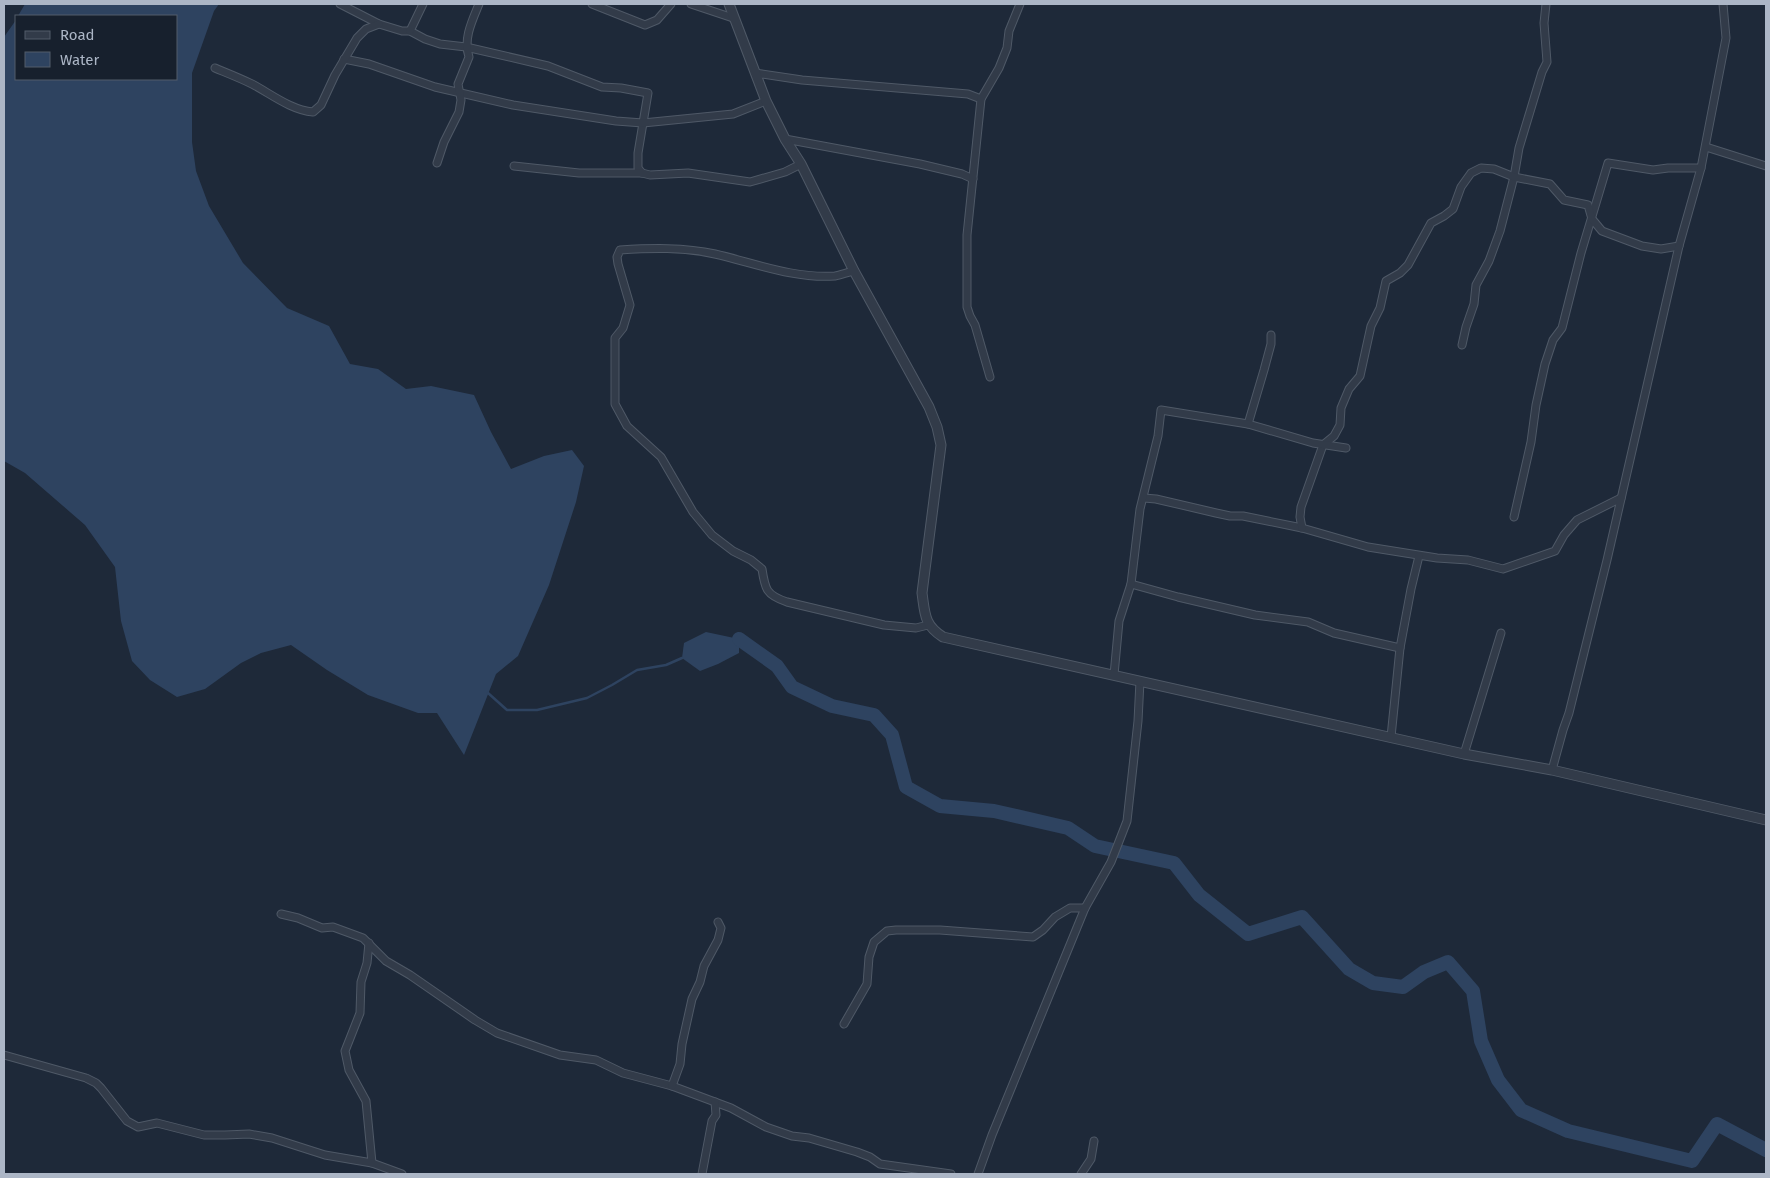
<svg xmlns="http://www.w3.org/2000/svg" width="1770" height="1178" font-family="'Fira Sans',sans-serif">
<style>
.water{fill:#2e4360}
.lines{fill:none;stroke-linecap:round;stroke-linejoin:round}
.stream{stroke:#2e4360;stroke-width:2.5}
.river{stroke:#2e4360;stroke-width:14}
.minor-casing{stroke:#4f5967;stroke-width:9}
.tertiary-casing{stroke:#4f5967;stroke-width:11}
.minor{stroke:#323b49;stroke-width:7}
.tertiary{stroke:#323b49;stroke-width:9}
</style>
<rect width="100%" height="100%" fill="#1e2939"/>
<!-- water -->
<g class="water">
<path d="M25,4H219L214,11L192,73V142L196,171L209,206L243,263L287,308L329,326L350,364L378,369L406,389L431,386L474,395L491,432L511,469L544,456L572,450L584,466L576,502L549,585L518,656L496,674L464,755L437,713H418L368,695L327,670L291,645L261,653L241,663L205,689L177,697L150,680L132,661L121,621L115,567L85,525L25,473L4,461V37L16,20V79H176V16H18Z"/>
<path d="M706,632L739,639V653L718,664L700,671L682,658L684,643Z"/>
</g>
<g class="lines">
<!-- stream -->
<path class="stream" d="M488,693L507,710H537L587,698L612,685L637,670L666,665L682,658"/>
<!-- river -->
<path class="river" d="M739,639L777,666L792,687L832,706L874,715L892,735L906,787L940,806L994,811L1068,828L1095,846L1174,863L1199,895L1248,934L1302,917L1349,969L1373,983L1403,987L1424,972L1448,962L1473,991L1481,1041L1498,1080L1521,1110L1568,1131L1692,1161L1717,1124L1766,1150"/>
<defs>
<g id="minor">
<path d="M340,4L379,24L402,31H410L425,39L440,44L466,47L548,66L602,87L621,88L648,93L638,153V168L642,173"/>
<path d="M592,4L645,25L657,20L671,4"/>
<path d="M691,4L733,18"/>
<path d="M410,31L423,4"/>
<path d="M344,59L369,64L435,87L513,105L616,121L643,123L733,114L766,101"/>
<path d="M215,68C227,73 240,78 252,84C271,94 291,110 313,112L321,105L335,75L357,38L366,29L379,24"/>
<path d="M755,73L802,80L968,94L981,99"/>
<path d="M785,139L920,164L962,174L973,179"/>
<path d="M1706,147L1766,166"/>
<path d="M437,163L444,142L459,112L461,100L458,84L469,57C463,39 472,21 479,4"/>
<path d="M514,166L579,173H642L650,175L688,173L750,182L785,172L801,164"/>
<path d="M854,271C848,272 841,275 835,276C795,279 754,263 715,254C684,247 651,248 620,250L617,257L618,264L630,305L623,328L615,338V404L627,426L661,457L693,512L712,535L733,551L751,560L762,569C765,589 766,595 787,602L884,625L916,628L928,625"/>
<path d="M1462,345L1466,327L1474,304L1476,285L1489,261L1500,231L1514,177L1519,148L1542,72L1547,62L1544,23L1546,4"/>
<path d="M990,377L975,325L970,316L967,307V235L981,99L999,68L1007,48L1009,31L1020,4"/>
<path d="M1248,424L1264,370L1271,344V335"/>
<path d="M1144,498L1156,499L1216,513L1230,516H1243L1302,528L1368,547L1437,558L1468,560L1503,569L1555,551L1564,535L1577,520L1621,498"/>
<path d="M1514,517L1531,442L1536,405L1545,364L1553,340L1562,328L1581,253L1608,163L1653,170L1668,168H1701"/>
<path d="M1302,528L1300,517L1301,507L1323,445L1334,436L1340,425L1341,408L1349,389L1360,376L1371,326L1380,308L1386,281L1400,273L1408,265L1431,223L1444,216L1453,209L1461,187L1471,173L1481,168L1494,169L1514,177L1550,184L1564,200L1588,205L1592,219L1602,231L1642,246L1661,249L1679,246"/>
<path d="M1131,584L1178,597L1255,615L1308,622L1334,633L1400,648"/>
<path d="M1114,675L1119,621L1131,584L1140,509L1158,436L1161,410L1248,424L1313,443L1346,448"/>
<path d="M1391,737L1400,648L1411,589L1419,556"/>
<path d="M1464,754L1501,633"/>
<path d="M1552,770L1563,730L1569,713L1607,560L1679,246L1701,168L1726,38L1723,4"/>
<path d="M281,914L298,918L322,928L333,927L363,938L386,961L410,975L475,1020L497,1033L560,1055L596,1060L623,1073L672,1086L731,1108L766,1127L792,1136L809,1138L857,1152L870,1157L880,1164L951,1174"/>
<path d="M369,943L367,963L361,982L360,1013L345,1051L349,1070L366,1101L372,1163"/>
<path d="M844,1024L867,984L869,957L874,942L887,931L896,930H940L1033,937L1043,930L1055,917L1070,908H1085"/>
<path d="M4,1055L86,1078L96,1083L101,1088L127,1121L138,1127L157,1123L204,1135H225L249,1134L272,1138L325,1155L372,1163L402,1174"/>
<path d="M672,1086L680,1064L682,1044L692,999L700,982L704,966L718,940L721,928L718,922"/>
<path d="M702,1174L712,1121L716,1115L715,1102"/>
<path d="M978,1174L992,1135L1085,908L1111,862L1127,821L1138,721L1140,681"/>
<path d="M1081,1174L1091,1159L1094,1141"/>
</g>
<path id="tertiary" d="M729,4L766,101L785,139L801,164L854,271L929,407L937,427L941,445L922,593C925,614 924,625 943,637L1464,754L1552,770L1766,820"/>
</defs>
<!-- minor casing -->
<use href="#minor" class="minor-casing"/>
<!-- tertiary casing -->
<use href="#tertiary" class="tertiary-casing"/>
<!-- minor -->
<use href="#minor" class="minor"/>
<!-- tertiary -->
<use href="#tertiary" class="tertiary"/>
</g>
<!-- border -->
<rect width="1770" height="1178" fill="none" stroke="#acb6c6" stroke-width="10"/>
<!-- legend -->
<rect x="15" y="15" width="162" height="65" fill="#17202d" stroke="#535c6a"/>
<rect x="25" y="31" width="25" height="8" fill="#323b49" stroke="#535c6a"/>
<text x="60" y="40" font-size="15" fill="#acb6c6">Road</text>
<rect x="25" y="52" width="25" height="15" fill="#2e4360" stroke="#535c6a"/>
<text x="60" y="65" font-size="15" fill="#acb6c6">Water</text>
</svg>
